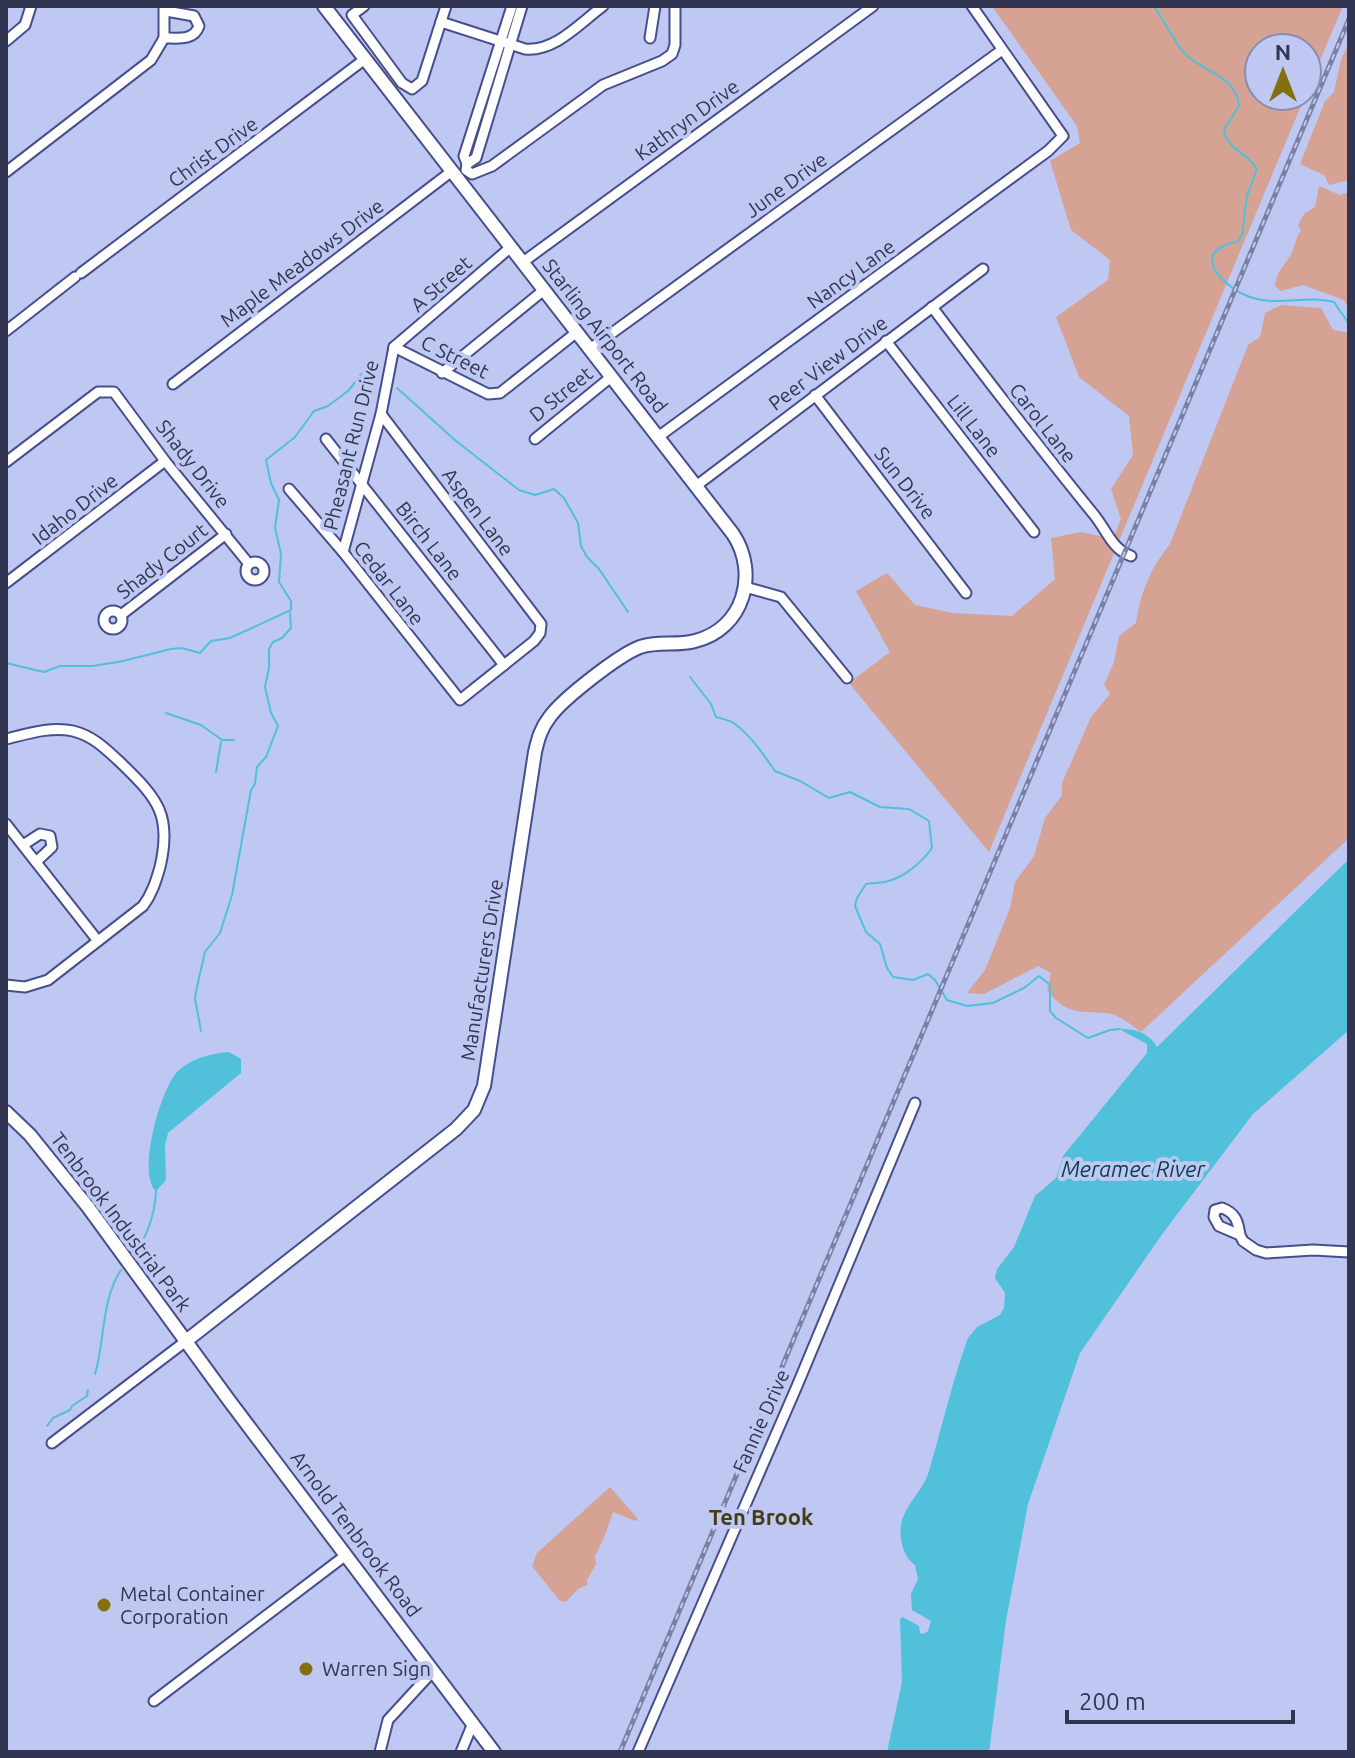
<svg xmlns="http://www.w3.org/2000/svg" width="1355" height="1758" font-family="Ubuntu,sans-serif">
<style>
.green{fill:#d5a293}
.water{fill:#50c0db}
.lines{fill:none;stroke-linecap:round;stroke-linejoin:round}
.stream{stroke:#50c0db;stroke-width:2}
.street-casing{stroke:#464e8c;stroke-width:13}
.secondary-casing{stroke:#464e8c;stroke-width:16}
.street{stroke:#fff;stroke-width:9}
.secondary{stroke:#fff;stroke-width:12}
.rail-casing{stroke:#7980a4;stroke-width:5}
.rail{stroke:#bfc8f2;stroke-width:2;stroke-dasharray:6;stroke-linecap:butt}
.poi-dot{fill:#836f0e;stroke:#bfc8f2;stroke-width:3}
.labels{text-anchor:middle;stroke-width:8;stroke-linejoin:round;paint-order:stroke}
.street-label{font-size:20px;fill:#313552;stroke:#bfc8f2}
.poi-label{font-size:20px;fill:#313552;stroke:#bfc8f2;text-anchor:start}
.water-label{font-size:22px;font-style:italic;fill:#0a3e49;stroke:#bfc8f2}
.neighbourhood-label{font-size:22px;font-weight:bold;fill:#463c13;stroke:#bfc8f2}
</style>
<rect width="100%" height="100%" fill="#bfc8f2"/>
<!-- green -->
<g class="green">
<path d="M992,6H1343L1307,91V48H1259V96H1305L989,852L849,683L890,652L856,591L887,573L915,605L952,613L1012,616L1055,579L1051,538L1081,532L1113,539L1121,519L1111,489L1133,455L1129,416L1079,377L1056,317L1108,280L1110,260L1071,230L1050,161L1080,143L1077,126Z"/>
<path d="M1349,43V180L1329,185L1324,175L1300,164L1325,101L1334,92L1341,60Z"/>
<path d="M1319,186L1340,195L1349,192V310L1344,300L1303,285L1281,291L1275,286C1276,272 1283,268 1290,256C1295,247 1295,239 1301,230L1298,225L1304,214L1315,207Z"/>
<path d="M1281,305L1321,308L1333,330L1349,333V838L1141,1032C1131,1025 1119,1014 1106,1013C1079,1011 1066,1015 1047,990L1051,973L1038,966L984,994L967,993L985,970L1010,908L1015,882L1034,856L1045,818L1062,795V783L1091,717L1110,694L1104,685L1114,662L1119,636L1136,623C1140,592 1151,568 1170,544L1248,345L1260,337L1265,313Z"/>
<path d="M610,1487L638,1519L635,1521L613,1512L604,1538L595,1556L596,1564L587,1580V1585L578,1589L566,1602L560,1601L532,1566L537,1553Z"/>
</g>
<!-- water -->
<g class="water">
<path d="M1349,859V1030L1253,1114L1163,1233L1080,1353L1028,1504L1006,1621L989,1752H887L902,1682L900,1619L903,1617L919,1626L920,1633L923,1634L928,1631L931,1621L912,1610L911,1594L918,1579L915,1565C902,1556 898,1535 902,1520C908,1502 924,1489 929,1471C942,1427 952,1382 968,1338L977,1327L1000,1315L1004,1308L1005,1293L995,1278L997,1269L1014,1247L1035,1196L1056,1178L1063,1156L1147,1053V1044L1119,1029C1134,1028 1150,1033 1157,1047Z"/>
<path d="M229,1052L241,1059V1073L168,1133L165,1145L166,1180L156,1191C137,1173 160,1091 177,1072C191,1058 210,1054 229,1052Z"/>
</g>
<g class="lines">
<!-- stream -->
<g class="stream">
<path d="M1154,6C1163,20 1172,36 1181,49C1197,71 1237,74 1239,106L1226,126L1224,134C1231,150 1248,154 1257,169L1247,196L1242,235L1237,242C1186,251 1225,290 1253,298C1279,306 1308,295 1334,302L1349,324"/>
<path d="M397,388L456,441L519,490L535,495L554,489L564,498L578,523L581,546L587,557L599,569L628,612"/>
<path d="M6,663L44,672L60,666H93L123,661L171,649L182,648L200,653L211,641L230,638L291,610V601L279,582L281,554L275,528L279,500L271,483L266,460L295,437L314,411L328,406L348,391L369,365L380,368"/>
<path d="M690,677L711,704L716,717C723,719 730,720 735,724C752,737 763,754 775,771L800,781L829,798L850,792L880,807L909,809L929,821L932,848C921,863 904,878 885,882C879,883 872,883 866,884L857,898L855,906L866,932L880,944L887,968L893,977L913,980L928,974L935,980L947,1000L967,1006L993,1003L1024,988L1039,976L1050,985V1011L1056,1018L1088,1038L1110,1030L1120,1029"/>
<path d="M166,713L201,725L222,740H234"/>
<path d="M216,772L221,742"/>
<path d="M201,1031L195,998L197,987L205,952L220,933L232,895L251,790L255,784L257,767L266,757L278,726L271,713L265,687L269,668V649L273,642L282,638L291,628L290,613"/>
<path d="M133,1257C146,1238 155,1215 156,1191"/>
<path d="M95,1374C105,1341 101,1300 121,1270"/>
<path d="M47,1426L53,1418L70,1410L72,1406L87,1396L88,1390"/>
</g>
<defs>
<g id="street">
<path d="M364,6L352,15L402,83L412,89L422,81L446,6"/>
<path d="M512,6L464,156L467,164L466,170L472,174L492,166L603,85L662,61L672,54L675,45V6"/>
<path d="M441,22L525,49C555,52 580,23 603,6"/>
<path d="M164,38C178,38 194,41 199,26L194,16L166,11"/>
<path d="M650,38L655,6"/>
<path d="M6,41L25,25L31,6"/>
<path d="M467,164L476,158L522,6"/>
<path d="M6,172L151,60L164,38V6"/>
<path d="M523,262L873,6"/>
<path d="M81,273L365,59"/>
<path d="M932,307C985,377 1039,447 1095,516C1107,531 1112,549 1131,556"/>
<path d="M6,331L75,277"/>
<path d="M886,341L1034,532"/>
<path d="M394,347L488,394L500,393L577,332"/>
<path d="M394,347L511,247"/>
<path d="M590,349L1002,50"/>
<path d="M442,373L544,290"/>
<path d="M173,384L452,171"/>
<path d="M815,395L966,593"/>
<path d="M658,437L1048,151L1063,136L972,6"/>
<path d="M326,439L504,665"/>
<path d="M535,439L611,377"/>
<path d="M6,462L98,392H114L165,461L249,564"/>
<path d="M696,486L983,269"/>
<path d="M289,489L343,552L460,700L534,641L540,633L541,624L381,414"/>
<path d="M343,552L381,414L394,347"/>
<circle cx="255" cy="571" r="9"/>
<path d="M6,583L165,461"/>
<path d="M745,587L781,597L847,678"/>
<circle cx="113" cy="620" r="9"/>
<path d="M121,615L226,534"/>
<path d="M6,739C27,734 51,726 73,731C94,736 108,751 123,765C158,799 172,816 160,867C156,881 152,894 143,906L48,980L25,987L6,985"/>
<path d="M6,824L98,941"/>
<path d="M23,845L40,834L50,836L52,847L36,862"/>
<path d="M1240,1235C1238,1222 1236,1213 1222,1208L1215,1210L1214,1217L1219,1226L1240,1235L1243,1241L1256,1250L1266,1253L1313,1250L1349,1252"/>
<path d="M52,1443L186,1341"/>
<path d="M154,1701L346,1555"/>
<path d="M380,1752L388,1720L433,1671"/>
<path d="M461,1752L473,1723"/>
<path d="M638,1752L797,1386L915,1103"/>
</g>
<g id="secondary">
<path d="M6,1112L30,1135L88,1207L228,1399L494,1752"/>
<path d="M186,1341L456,1129L474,1110L484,1086L535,752C538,739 541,728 549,718C562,699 619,655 640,647C658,641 677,646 695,641C744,629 759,573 733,534L324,6"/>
</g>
</defs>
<!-- street casing -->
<use href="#street" class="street-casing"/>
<!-- secondary casing -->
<use href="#secondary" class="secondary-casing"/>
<!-- street -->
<use href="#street" class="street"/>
<!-- secondary -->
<use href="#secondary" class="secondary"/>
<defs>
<path id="rail" d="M620,1752L1349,19"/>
</defs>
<!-- rail casing -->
<use href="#rail" class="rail-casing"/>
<!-- rail -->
<use href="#rail" class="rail"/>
</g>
<!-- markers -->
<g class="poi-dot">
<circle cx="104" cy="1605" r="8"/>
<circle cx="306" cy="1669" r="8"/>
</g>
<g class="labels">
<!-- street labels -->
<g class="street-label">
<text transform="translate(687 120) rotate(-36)" y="7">Kathryn Drive</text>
<text transform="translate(213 152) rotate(-36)" y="7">Christ Drive</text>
<text transform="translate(786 185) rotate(-36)" y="7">June Drive</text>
<text transform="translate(302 263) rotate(-37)" y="7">Maple Meadows Drive</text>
<text transform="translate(851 274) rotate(-36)" y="7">Nancy Lane</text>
<text transform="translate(441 284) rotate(-41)" y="7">A Street</text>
<text transform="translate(605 336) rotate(52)" y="7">Starling Airport Road</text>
<text transform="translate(455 357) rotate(26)" y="7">C Street</text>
<text transform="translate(828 363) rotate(-37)" y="7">Peer View Drive</text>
<text transform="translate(561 394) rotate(-39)" y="7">D Street</text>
<text transform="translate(1043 423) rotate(52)" y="7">Carol Lane</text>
<text transform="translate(974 426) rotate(52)" y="7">Lill Lane</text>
<text transform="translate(351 445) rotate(-76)" y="7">Pheasant Run Drive</text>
<text transform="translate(193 464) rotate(52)" y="7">Shady Drive</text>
<text transform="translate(905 483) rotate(52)" y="7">Sun Drive</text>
<text transform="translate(75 509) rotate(-38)" y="7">Idaho Drive</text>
<text transform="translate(478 512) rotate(53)" y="7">Aspen Lane</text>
<text transform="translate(429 541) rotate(52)" y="7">Birch Lane</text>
<text transform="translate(162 561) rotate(-38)" y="7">Shady Court</text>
<text transform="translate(389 583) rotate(52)" y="7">Cedar Lane</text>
<text transform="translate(482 970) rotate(-81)" y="7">Manufacturers Drive</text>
<text transform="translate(121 1222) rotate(53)" y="7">Tenbrook Industrial Park</text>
<text transform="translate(761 1421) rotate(-66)" y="7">Fannie Drive</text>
<text transform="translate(356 1534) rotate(53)" y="7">Arnold Tenbrook Road</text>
</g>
<!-- poi labels -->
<g class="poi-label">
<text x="120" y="1601">Metal Container<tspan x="120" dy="23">Corporation</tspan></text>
<text x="322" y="1676">Warren Sign</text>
</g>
<!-- water labels -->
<g class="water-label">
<text x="1133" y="1177">Meramec River</text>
</g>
<!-- neighbourhood labels -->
<g class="neighbourhood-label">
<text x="761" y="1525">Ten Brook</text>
</g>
</g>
<!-- border -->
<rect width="1355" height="1758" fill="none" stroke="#313552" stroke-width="16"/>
<!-- north arrow -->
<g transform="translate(1283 72)"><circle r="38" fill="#bfc8f2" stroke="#868db2" stroke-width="2"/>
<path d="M0-6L14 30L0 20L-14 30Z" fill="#836f0e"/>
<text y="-12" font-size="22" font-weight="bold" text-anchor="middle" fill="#313552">N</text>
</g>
<!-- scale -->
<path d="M1067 1710v12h226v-12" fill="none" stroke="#313552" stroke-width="4"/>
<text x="1079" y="1710" font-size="24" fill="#313552" stroke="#bfc8f2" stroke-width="6" paint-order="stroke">200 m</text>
</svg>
